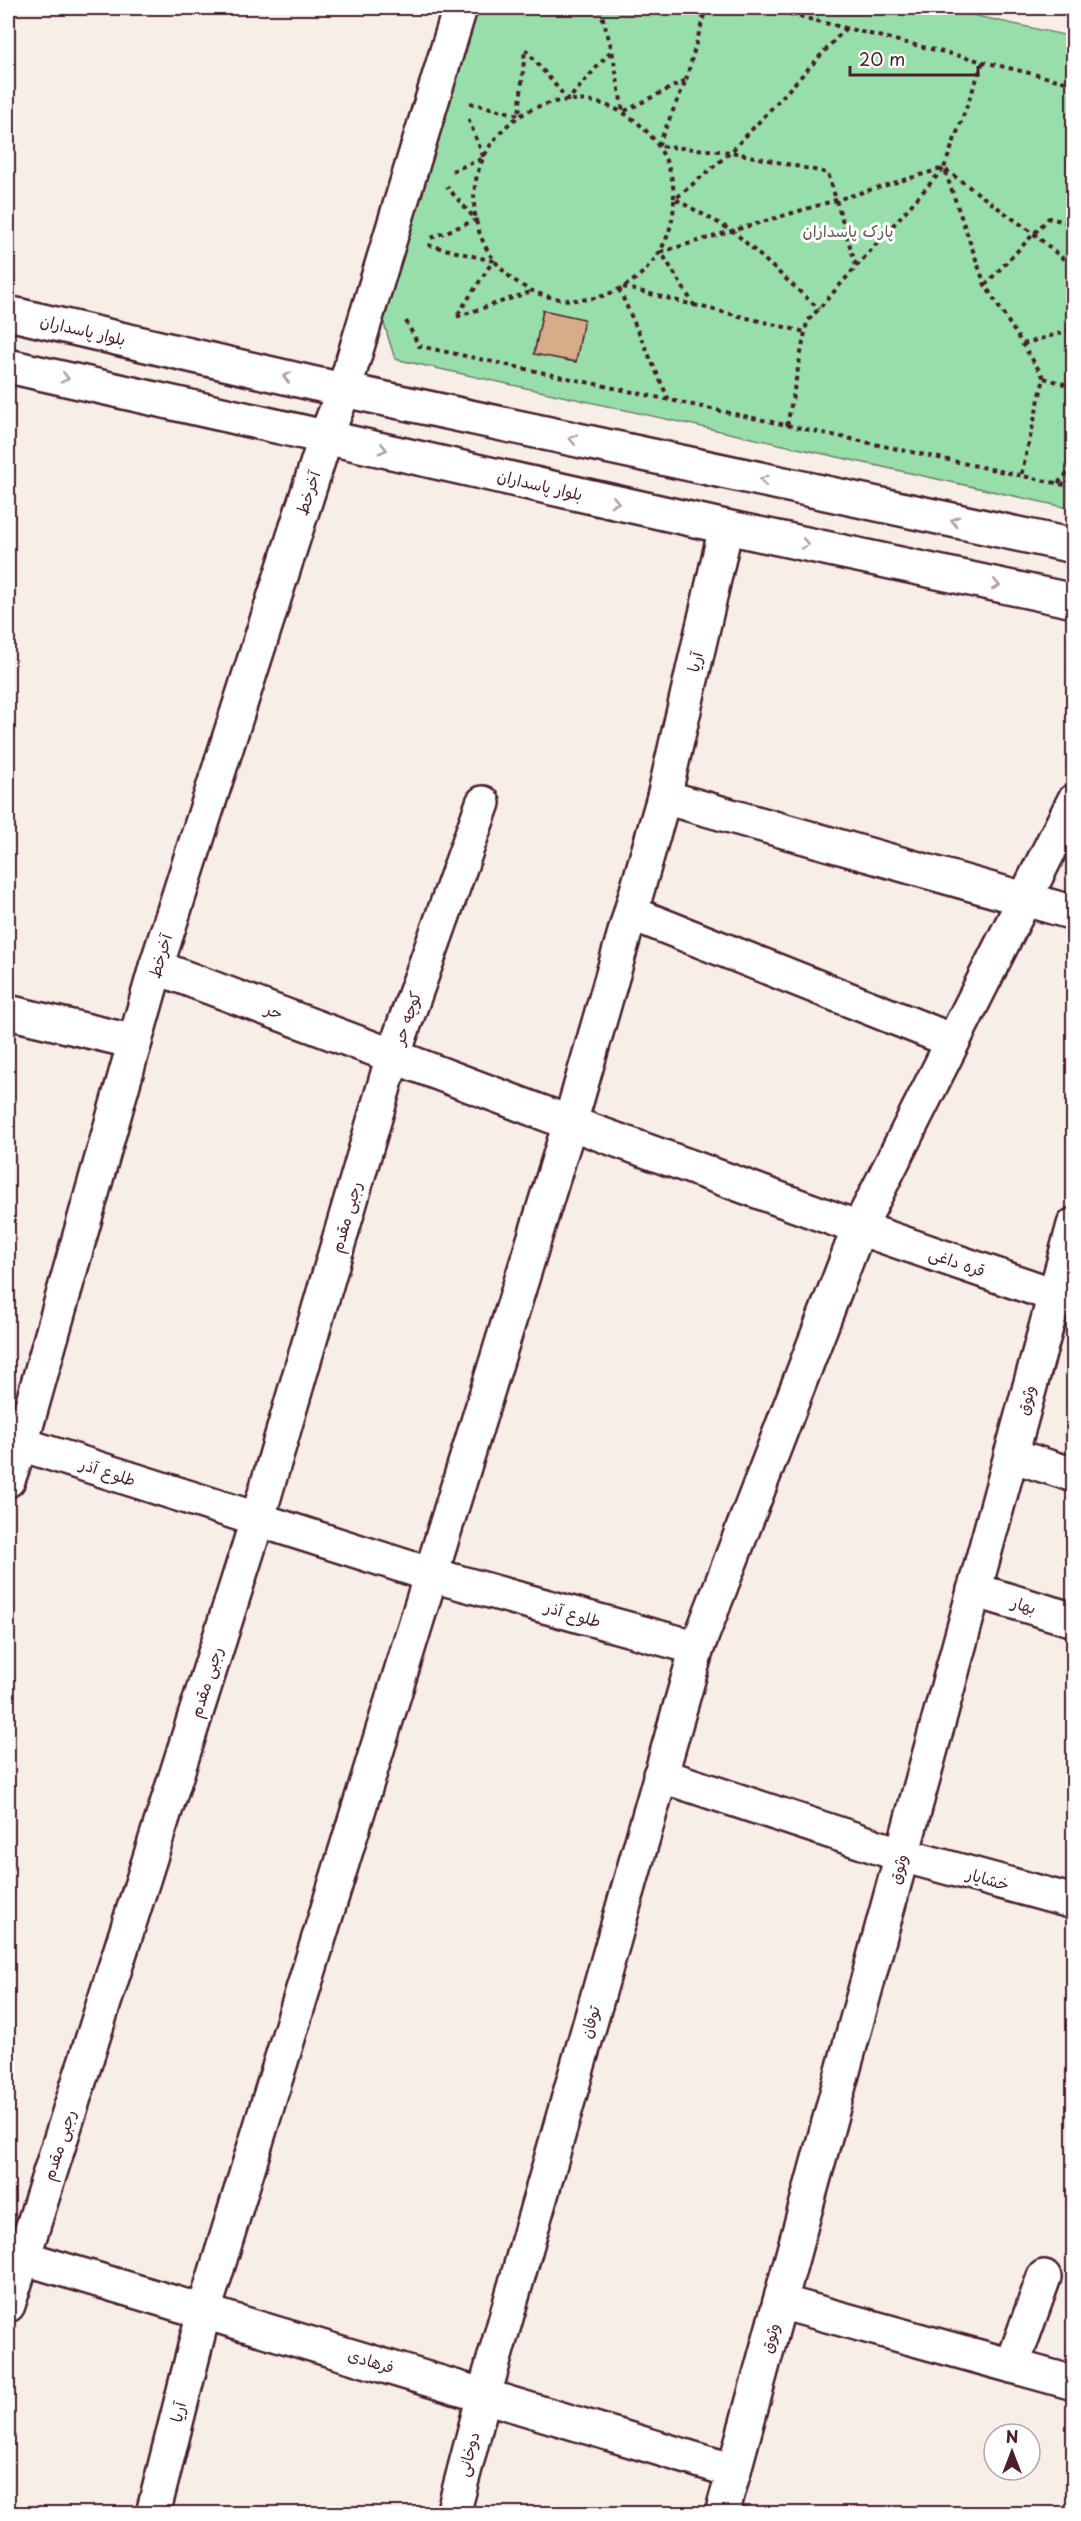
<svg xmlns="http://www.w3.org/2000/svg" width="1081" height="2521" font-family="'Playpen Sans','Playpen Sans Arabic',sans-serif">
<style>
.green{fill:#98deab;stroke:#717e6b;stroke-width:1.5}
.building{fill:#d7ac88;stroke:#4a1f2b;stroke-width:1.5}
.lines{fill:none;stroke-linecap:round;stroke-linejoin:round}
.minor-casing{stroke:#4a1f2b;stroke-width:38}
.tertiary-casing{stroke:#4a1f2b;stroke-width:38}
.path{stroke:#4a1f2b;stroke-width:4;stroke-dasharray:4.5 4.5;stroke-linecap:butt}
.minor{stroke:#fff;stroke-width:33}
.tertiary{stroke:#fff;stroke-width:33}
.oneway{stroke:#ae9aa0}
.labels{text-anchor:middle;stroke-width:6;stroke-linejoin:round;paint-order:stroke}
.park-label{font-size:16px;fill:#615851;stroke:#fff}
.street-label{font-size:16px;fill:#4a1f2b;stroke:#fff}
</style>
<rect width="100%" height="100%" fill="#f7eee7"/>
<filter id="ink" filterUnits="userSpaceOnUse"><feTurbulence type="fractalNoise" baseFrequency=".0167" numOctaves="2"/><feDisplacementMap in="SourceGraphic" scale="12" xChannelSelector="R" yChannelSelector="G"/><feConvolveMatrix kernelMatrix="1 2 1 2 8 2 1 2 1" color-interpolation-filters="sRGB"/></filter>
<g filter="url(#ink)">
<!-- green -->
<path class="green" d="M446,8H941L1073,37V509L395,359L379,308Z"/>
<!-- building -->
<path class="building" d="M543,310L584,319L576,362L534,354Z"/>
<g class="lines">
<defs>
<g id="minor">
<path d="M344,390L460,8"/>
<path d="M726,527L664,797L570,1123L859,1228L1074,1302"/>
<path d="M664,797L1074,913"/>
<path d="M631,913L953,1041"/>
<path d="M8,1012L135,1042"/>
<path d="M21,1444L432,1575L697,1648L859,1228L1074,801"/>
<path d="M1011,1455L1074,1475"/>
<path d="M974,1590L1074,1620"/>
<path d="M660,1775L902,1855L1074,1902"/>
<path d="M8,2253L734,2471"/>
<path d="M780,2302L1074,2383"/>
<path d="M8,2305L257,1521L393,1056L156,967"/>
<path d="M1012,2366L1044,2277"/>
<path d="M153,2514L204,2311L570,1123L393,1056L483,803"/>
<path d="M453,2514L484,2395L697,1648"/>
</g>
<g id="tertiary">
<path d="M8,313L311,383L1074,546"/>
<path d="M8,366L726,527L1074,601"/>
<path d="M8,1480L21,1444L156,967L326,436L344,390"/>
<path d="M722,2514L1074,1225"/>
</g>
</defs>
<!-- minor casing -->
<use href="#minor" class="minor-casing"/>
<!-- tertiary casing -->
<use href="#tertiary" class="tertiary-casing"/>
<!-- path -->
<g class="path">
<path d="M600,8L612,50"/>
<path d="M764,8L1074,84"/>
<path d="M846,28L731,152L828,173L856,266"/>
<path d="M983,62L944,168L985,285L1044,378L1021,476"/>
<path d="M686,80L706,8"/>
<circle cx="574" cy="200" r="100"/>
<path d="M470,103L519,115L525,49L568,100L612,50L623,112L686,80L658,146L731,152L675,199L733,231L819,309"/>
<path d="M946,170L1034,234L1074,268"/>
<path d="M452,171L484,158L468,118"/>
<path d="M431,238L476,220L447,187"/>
<path d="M428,245L493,261L456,317L533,291"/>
<path d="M985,285L1049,218L1074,224"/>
<path d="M623,287L694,305L661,252L944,168L807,322L787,426"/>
<path d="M619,289L669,400"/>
<path d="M694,305L805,332"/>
<path d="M406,321L419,346L1074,487"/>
<path d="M1023,344L1074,329"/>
<path d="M1044,378L1074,387"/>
<path d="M1058,483L1074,466"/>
</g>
<!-- minor -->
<use href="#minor" class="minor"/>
<!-- tertiary -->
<use href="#tertiary" class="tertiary"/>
</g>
<!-- one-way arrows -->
<defs><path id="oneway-chevron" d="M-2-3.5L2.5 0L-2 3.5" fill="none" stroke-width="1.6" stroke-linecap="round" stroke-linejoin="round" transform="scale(1.5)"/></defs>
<g class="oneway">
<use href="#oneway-chevron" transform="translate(287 377) rotate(-167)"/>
<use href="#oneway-chevron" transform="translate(65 378) rotate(12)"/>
<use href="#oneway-chevron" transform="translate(573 439) rotate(-168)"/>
<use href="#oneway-chevron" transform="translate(383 449) rotate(13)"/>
<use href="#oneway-chevron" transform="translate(764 480) rotate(-168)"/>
<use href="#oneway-chevron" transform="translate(615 502) rotate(13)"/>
<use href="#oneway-chevron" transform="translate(955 521) rotate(-168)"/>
<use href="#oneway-chevron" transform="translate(805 544) rotate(12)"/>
<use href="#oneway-chevron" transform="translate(996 585) rotate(12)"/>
</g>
</g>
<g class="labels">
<!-- park labels -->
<g class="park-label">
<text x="848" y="237">پارک پاسداران</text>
</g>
<!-- street labels -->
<g class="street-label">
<text transform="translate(83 330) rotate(13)" y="6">بلوار پاسداران</text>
<text transform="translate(540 485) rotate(13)" y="6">بلوار پاسداران</text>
<text transform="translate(308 493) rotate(-72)" y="6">آخرخط</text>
<text transform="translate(695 662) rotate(-77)" y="6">آریا</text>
<text transform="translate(160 956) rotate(-73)" y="6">آخرخط</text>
<text transform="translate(274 1011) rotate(20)" y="6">حر</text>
<text transform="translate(407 1018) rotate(-71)" y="6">کوچه حر</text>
<text transform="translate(346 1217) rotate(-74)" y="6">رجبی مقدم</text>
<text transform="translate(957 1262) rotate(19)" y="6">قره داغی</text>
<text transform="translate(1026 1400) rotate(-75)" y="6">وثوق</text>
<text transform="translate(108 1472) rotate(18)" y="6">طلوع آذر</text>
<text transform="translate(1024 1605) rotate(17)" y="6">بهار</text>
<text transform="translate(573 1614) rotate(16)" y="6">طلوع آذر</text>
<text transform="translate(206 1682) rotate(-72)" y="6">رجبی مقدم</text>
<text transform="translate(898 1869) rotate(-75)" y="6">وثوق</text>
<text transform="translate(988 1879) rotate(16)" y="6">خشایار</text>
<text transform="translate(590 2022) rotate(-74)" y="6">توفان</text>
<text transform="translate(59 2145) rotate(-72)" y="6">رجبی مقدم</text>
<text transform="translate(770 2338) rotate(-75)" y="6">وثوق</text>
<text transform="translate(371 2361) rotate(17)" y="6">فرهادی</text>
<text transform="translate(178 2412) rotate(-76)" y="6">آریا</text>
<text transform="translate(468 2454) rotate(-75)" y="6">دوخانی</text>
</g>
</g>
<!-- margin -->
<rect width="1081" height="2521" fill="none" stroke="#fff" stroke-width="30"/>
<rect x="15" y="15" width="1051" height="2491" fill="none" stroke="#4a1f2b" stroke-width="2" filter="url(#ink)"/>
<!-- north arrow -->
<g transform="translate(1012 2452)"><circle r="28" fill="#ffffff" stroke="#b7a5aa" stroke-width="1.5"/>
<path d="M0-4.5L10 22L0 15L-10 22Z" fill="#4a1f2b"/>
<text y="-9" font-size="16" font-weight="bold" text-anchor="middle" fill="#4a1f2b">N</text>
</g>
<!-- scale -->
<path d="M850 66v9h128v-9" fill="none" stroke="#4a1f2b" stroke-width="3"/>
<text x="859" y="66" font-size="18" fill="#4a1f2b" stroke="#ffffff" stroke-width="4.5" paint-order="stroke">20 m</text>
</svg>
